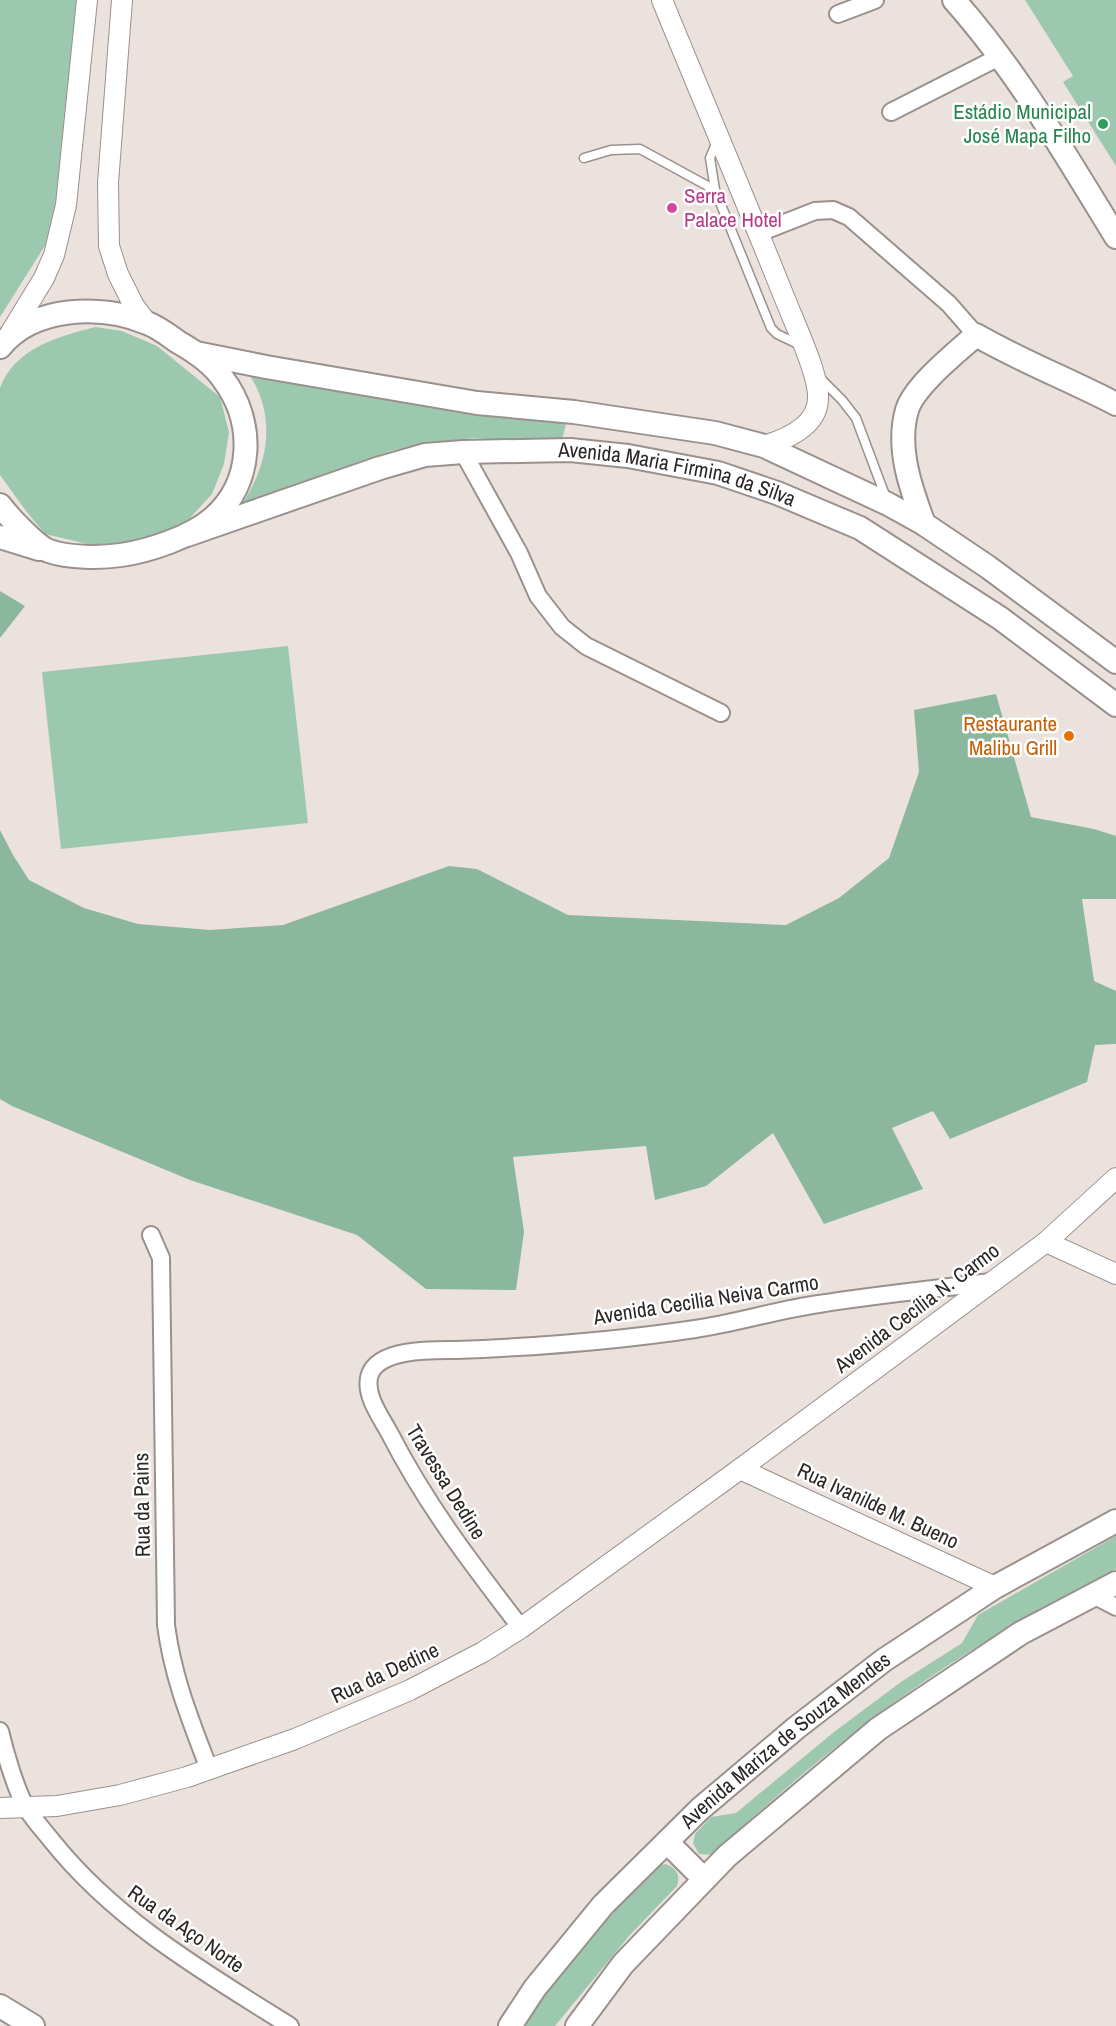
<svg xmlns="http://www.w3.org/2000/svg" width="1116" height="2026" font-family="'Archivo Narrow',sans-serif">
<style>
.green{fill:#9cc8b0}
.forest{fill:#8bb79f}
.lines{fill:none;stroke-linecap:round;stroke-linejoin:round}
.service-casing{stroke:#9a908c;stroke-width:11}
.minor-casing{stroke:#9a908c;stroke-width:20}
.tertiary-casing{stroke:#9a908c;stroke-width:22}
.secondary-casing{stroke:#9a908c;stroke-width:26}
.service{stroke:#fff;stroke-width:8}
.minor{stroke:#fff;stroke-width:16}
.tertiary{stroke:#fff;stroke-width:20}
.secondary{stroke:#fff;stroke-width:22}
.leisure-dot{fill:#2e9e5b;stroke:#fff;stroke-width:2}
.hotel-dot{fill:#d1479c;stroke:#fff;stroke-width:2}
.food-dot{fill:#e8710a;stroke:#fff;stroke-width:2}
.labels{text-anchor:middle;stroke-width:5;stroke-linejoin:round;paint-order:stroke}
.leisure-label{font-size:21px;fill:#27864d;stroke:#fff;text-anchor:end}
.hotel-label{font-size:21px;fill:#b23c85;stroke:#fff;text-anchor:start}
.street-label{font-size:21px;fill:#2b2725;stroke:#fff}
.food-label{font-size:21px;fill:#c56008;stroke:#fff;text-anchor:end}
</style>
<rect width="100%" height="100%" fill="#ece2dd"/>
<!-- green -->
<g class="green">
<path d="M0,0H83L51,236L0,317Z"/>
<path d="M1025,0H1116V166L1063,82L1073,76Z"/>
<path d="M95,327L122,331L157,346L220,397L229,432L224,464L212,494L189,519L155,536L125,544L92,545L45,534L26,511L0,475V388C15,348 57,337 95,327Z"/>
<path d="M246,370L567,420L561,444L475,438L424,443L390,451L242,504C270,462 277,412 246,370Z"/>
<path d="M288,646L308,823L61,849L42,672Z"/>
<path d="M1116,1536V1569C1077,1590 1038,1610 1000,1633C896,1694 800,1772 712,1855L699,1854L693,1843L695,1834L711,1817L736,1813L834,1732L901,1682L962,1643L978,1615Z"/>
<path d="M665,1864C676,1867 681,1875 677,1886L629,1936L555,2026H522C562,1969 608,1917 656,1867Z"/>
</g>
<!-- forest -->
<g class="forest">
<path d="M0,591L25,606L0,638Z"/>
<path d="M996,694L1031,817L1094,829L1116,836V899H1082L1094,981L1116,991V1044L1095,1045L1087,1082L950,1139L933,1111L892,1128L923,1189L824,1224L773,1133L706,1186L655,1200L646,1146L513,1157L524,1232L516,1290L426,1289L357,1235L190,1180L12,1106L0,1099V830L13,855L29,880L84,908L138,924L210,930L283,925L449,866L477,869L568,915L786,925L839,898L889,858L919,772L914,710Z"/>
</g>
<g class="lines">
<defs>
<g id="service">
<path d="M717,141L710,158L715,190L771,328L777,334L802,346"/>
<path d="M584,158L611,150L640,149L715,190"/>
<path d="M820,378L842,400L856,418L886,498"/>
</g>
<g id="minor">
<path d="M838,14L875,0"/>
<path d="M891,112L1001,56"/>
<path d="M759,233L815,211L833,210L849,217L949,304L976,335"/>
<path d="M463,452L519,553L538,596L562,627L586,646L721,713"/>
<path d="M151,1235L161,1258L166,1625C173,1678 190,1719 209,1769"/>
<path d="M1093,1595L1116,1607"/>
<path d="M521,1628C472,1564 427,1506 390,1434C381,1417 363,1394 370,1374C380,1348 434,1350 456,1350C537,1347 615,1341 695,1329C736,1323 777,1310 819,1304C876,1295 934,1289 991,1282"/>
<path d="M0,1731C5,1752 16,1791 27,1809C34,1820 44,1831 52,1841C116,1921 204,1972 290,2026"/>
</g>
<g id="tertiary">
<path d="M122,0L108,183L109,246L118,274L134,306L147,323"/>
<path d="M662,0C703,100 745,199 785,299C794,322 819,375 818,398C818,426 787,439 764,446"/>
<path d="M8,337L44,278L54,255L66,205L87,0"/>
<path d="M1046,1242L1116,1274"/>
<path d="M740,1469L995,1587"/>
<path d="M0,1808L57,1806L120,1795L187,1777L295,1739L410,1690L483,1652L521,1628L740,1469L1046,1242L1116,1178"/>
</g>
<g id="secondary">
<path d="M954,0C1018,72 1066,156 1116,237"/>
<path d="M0,347C33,306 101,304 147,323C158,327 168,335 178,342C194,351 212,363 223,379C255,421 254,482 213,518C191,537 149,551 121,555C101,558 69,558 49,551C37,547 8,516 0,505"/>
<path d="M196,353L266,367L477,403L574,412L715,433L764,446L888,504L924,524L988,567L1116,662"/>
<path d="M924,524C911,489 896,448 907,410C914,386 957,352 976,335C1021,361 1070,380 1116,404"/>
<path id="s1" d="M187,535L380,468L425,455L463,452L570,450L628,456L718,473L777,493L860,528L1000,618L1116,705"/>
<path d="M0,537L39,549"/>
<path d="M667,1842L704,1879"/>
<path d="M0,2006L33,2026"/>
<path id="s2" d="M510,2026L535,1988L603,1905L700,1809L796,1728L884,1660L995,1587L1116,1521"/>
<path d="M577,2026L623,1964L727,1856L878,1729L1021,1633L1116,1583"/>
</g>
</defs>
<!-- service casing -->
<use href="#service" class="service-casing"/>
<!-- minor casing -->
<use href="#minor" class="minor-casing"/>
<!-- tertiary casing -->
<use href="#tertiary" class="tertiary-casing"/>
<!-- secondary casing -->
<use href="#secondary" class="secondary-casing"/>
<!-- service -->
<use href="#service" class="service"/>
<!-- minor -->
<use href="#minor" class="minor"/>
<!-- tertiary -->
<use href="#tertiary" class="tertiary"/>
<!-- secondary -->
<use href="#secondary" class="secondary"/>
</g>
<!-- markers -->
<circle class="leisure-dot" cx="1103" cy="124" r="6"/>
<circle class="hotel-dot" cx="672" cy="208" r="6"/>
<circle class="food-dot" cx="1069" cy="736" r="6"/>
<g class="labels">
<!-- leisure labels -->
<g class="leisure-label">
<text x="1091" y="119">Estádio Municipal<tspan x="1091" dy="24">José Mapa Filho</tspan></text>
</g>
<!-- hotel labels -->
<g class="hotel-label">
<text x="684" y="203">Serra<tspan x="684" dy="24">Palace Hotel</tspan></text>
</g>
<!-- street labels -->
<g class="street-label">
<text dy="7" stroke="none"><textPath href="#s1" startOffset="506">Avenida Maria Firmina da Silva</textPath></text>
<text transform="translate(706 1300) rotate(-9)" y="7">Avenida Cecilia Neiva Carmo</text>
<text transform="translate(917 1308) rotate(-37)" y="7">Avenida Cecília N. Carmo</text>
<text transform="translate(446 1482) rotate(58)" y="7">Travessa Dedine</text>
<text transform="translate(142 1505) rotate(-91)" y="7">Rua da Pains</text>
<text transform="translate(878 1506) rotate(25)" y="7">Rua Ivanilde M. Bueno</text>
<text transform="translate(385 1673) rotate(-25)" y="7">Rua da Dedine</text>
<text dy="7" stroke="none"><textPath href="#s2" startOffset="399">Avenida Mariza de Souza Mendes</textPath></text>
<text transform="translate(186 1929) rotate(35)" y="7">Rua da Aço Norte</text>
</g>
<!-- food labels -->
<g class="food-label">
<text x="1057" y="731">Restaurante<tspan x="1057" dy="24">Malibu Grill</tspan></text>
</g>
</g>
</svg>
